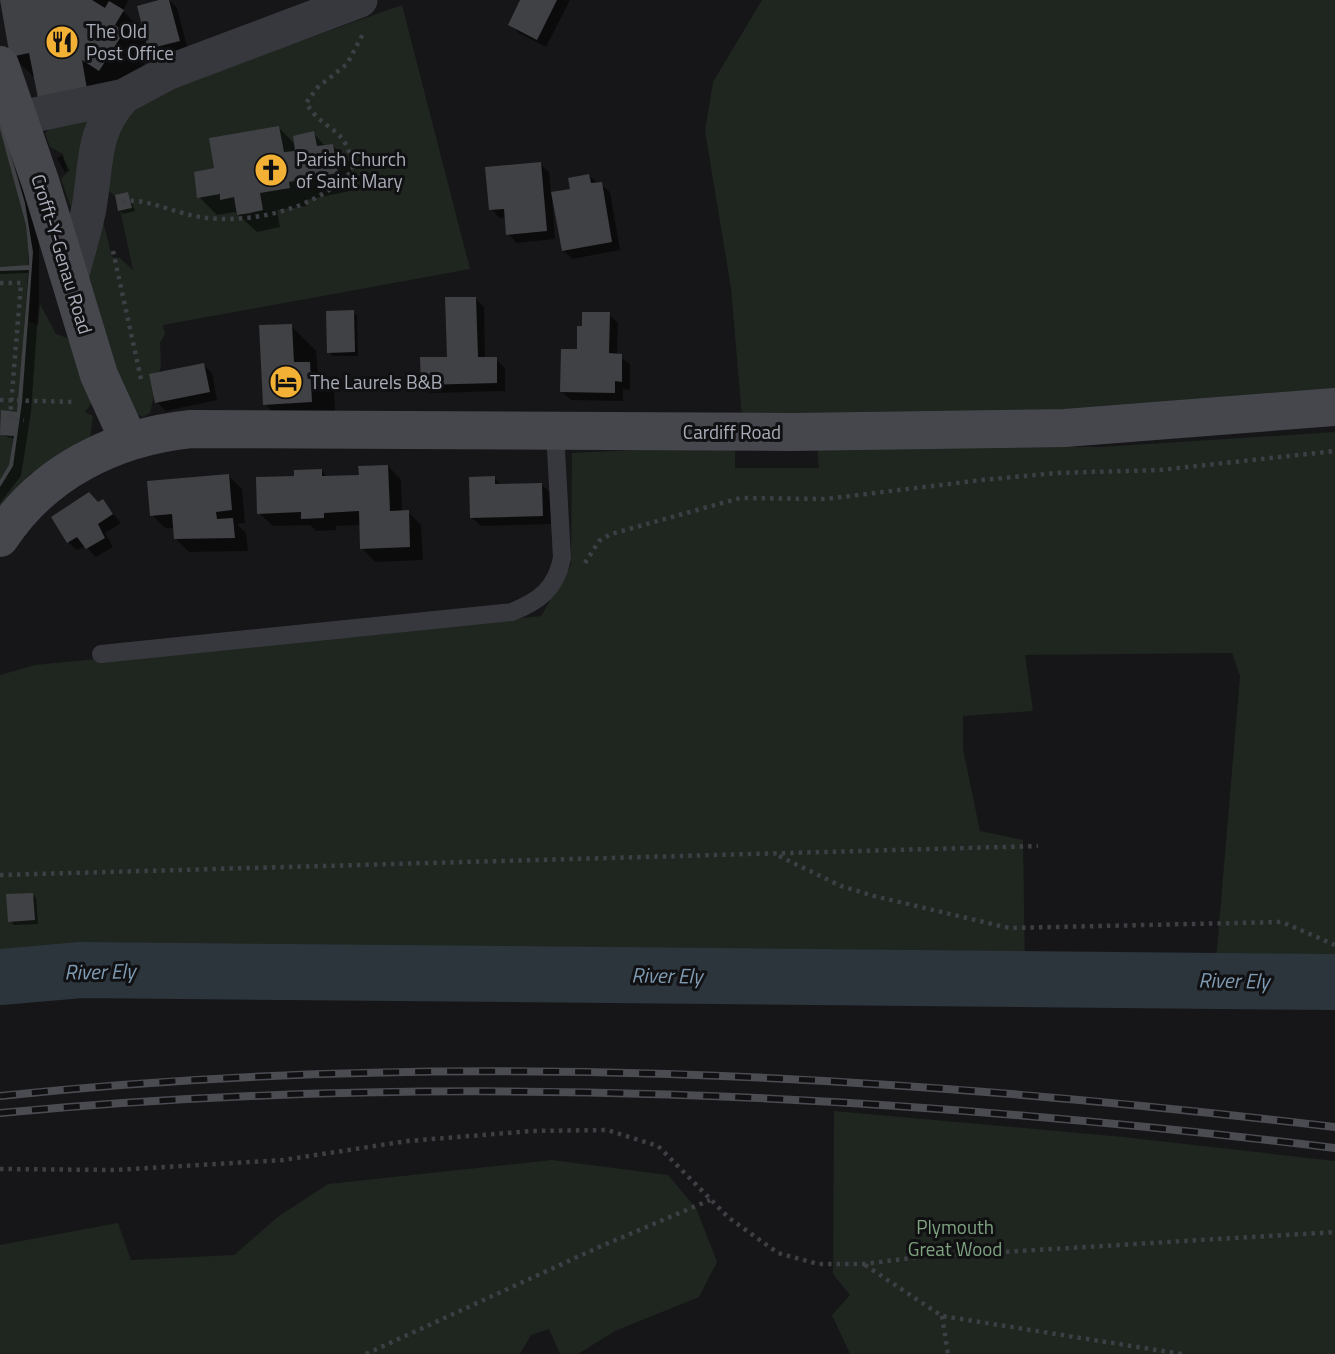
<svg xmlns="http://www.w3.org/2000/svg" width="1335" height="1354" font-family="'Titillium Web',sans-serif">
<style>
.green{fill:#1e261f}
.shadow{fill:#0007}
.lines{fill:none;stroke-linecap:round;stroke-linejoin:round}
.river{stroke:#2c353c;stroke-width:56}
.building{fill:#404145}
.path{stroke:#3d3f44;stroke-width:4.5;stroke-dasharray:3.5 5;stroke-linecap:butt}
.lane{stroke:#37383d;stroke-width:18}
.street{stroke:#37383d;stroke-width:35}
.secondary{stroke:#45474d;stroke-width:38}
.rail-casing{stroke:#4a4c52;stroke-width:8}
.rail{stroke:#111113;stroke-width:5;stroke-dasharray:16;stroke-linecap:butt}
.labels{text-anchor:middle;stroke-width:6;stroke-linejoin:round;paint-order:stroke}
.poi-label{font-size:19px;fill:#a8adb8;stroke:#111113;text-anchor:start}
.street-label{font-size:19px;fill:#a8adb8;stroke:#111113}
.park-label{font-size:19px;fill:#7fa381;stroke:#111113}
.water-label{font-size:21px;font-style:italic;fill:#7f9bb3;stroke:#111113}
</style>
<rect width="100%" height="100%" fill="#161618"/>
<!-- green -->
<g class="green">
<path d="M762,0H1335V390L1037,413L742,417L731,288L705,131L713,82Z"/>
<path d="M402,5L470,269L163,325L165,334L160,343L161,365L150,413L143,417L97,396L85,412L93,416L90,439L30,474L4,505H0V117C27,190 35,243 29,321L38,326L40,304L56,334L67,338L77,348V295L103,221L112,257L120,258L133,270L117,195L115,196L106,189L117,124L154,93Z"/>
<path d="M88,120L73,213L61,179L67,173L63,154L50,147L45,133L55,123Z"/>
<path d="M1335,432V983L1214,984L1240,676L1232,653L1025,655L1033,711L963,716V749L980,831L1023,840L1025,974L257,944L73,949L0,956V675L35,665L541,616L571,565L572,453L735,445V468H819L817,446L1101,447Z"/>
<path d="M834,1111L1123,1137L1335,1161V1354H850L832,1315L850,1295L833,1274Z"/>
<path d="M552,1160L668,1175L696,1208L717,1262L699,1297L615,1331L578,1354H560L549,1329L531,1335L520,1354H0V1245L118,1223L131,1260L234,1255L279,1216L328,1184Z"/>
</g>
<!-- shadow -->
<g class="shadow">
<path d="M0,0H128L123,11L147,35L169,0L177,8L188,50L159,57L150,48L147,38L140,50L148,58L111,114L37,80L12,56Z"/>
<path d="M518,0H570L546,47L519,33L510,24L521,2Z"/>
<path d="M0,108L39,244V301L31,412L21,476L0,503V482L11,466L14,439L0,434L18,414L28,273L0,274V268L28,267L30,240L22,198L0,125Z"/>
<path d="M278,127L296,145L313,133L326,147L333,146L350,163L355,190L306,200L307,206L277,210L280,227L257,232L235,212L217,215L199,197L216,170Z"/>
<path d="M62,156L70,171L65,172L57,158Z"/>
<path d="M540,164L549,172L551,193L572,190L589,176L610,192L620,250L572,259L563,250L554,198L552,199L555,239L517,243L508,234L507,217L500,218L491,209Z"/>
<path d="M128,194L135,211L123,214L119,210Z"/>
<path d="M475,298L484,307L485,359H496L505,368V391L431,393L422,384L449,358Z"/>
<path d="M353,312L357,316L358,356H333L329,352Z"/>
<path d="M609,314L618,323L617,355L630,364V390L623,389V401L571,400L562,392L578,351Z"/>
<path d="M291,326L316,351L318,372L334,389L336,427L290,429L265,404Z"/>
<path d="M203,364L212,373L217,400L166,411L157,402Z"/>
<path d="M388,466L401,480L402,512H408L421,525L423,560L375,562L362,548L361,525L336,526V530L316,531L310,525L273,526L259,513L296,477L322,471L328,478L360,476Z"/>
<path d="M229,476L242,489L245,523L237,524L246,533L248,551L189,552L175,538V528H165L152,515Z"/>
<path d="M494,478L502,486L542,485L551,493V524L481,526L472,518Z"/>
<path d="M103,501L121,523L105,533L113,547L96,557L85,546L77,550L68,542Z"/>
<path d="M32,894L36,898L38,924L14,925L10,921Z"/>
</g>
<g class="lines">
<!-- river -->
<path class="river" d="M0,977L81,970L1335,982"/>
</g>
<!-- building -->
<g class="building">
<path d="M0,0H92L105,8L109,1L124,10L115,25L124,32L99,71L82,60L87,89L38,98L29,53L10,57Z"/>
<path d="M159,0H169L180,41L148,49L137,6Z"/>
<path d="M520,0H557L537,40L508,25Z"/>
<path d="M0,118L25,203L33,252L22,402L13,466L0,487V480L9,465L14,436L0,435L1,410L17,412L29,270L0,271V267L29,265V257L26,225L0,129Z"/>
<path d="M279,126L284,152L295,151L293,136L314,131L317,146L333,144L338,173L289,182L290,188L260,193L263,210L250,213L237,215L234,197L220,200V194L197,198L194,172L214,168L209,138Z"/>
<path d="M541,162L547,231L506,235L504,209L489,210L485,167Z"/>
<path d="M589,174L591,183L602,182L612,242L562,251L551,192L570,189L568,178Z"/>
<path d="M128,192L132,208L118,211L115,195Z"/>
<path d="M445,297H476L478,357H497V383L421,385L420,357H447Z"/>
<path d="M354,310L355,352L327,353L326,311Z"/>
<path d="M582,312H610L609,353L622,354V382L615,381V393L560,392L561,349H577V326H582Z"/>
<path d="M292,324L294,362H310L312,402L263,405L259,325Z"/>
<path d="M204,363L210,392L155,403L149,374Z"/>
<path d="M388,465L390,511L409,510L410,547L360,549L359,511L324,513V518L301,519V512L257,514L256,477L294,476V470L322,469V476L359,475L358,466Z"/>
<path d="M229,474L232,510L216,512L217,519L233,518L235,538L174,539L172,514L150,516L147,481Z"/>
<path d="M495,476V484L542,483L543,516L470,518L469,477Z"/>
<path d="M89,492L98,502L103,499L113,514L98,524L105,538L86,549L77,537L67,543L51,517Z"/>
<path d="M33,893L35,920L8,922L6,894Z"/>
</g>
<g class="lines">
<!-- path -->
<g class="path">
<path d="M122,201C147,198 174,213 200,217C251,225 317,209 353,170C347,124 326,135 306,103L318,87L347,64L364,32"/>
<path d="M113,251L141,379"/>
<path d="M0,283H21L10,418L24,420"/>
<path d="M0,400L76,402"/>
<path d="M585,563L599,541L611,534L740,498L825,499L982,480L1056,473L1160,470L1335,451"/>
<path d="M779,856L841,886L874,896L1009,928L1282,922L1335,945"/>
<path d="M0,875L1038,846"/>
<path d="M0,1169L113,1170L283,1160L408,1141L532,1131L607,1130L658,1146L729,1218L778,1253L818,1264H864L919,1257L1335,1232"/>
<path d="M865,1265L942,1316L1182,1354"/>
<path d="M942,1316L948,1354"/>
<path d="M366,1354L597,1248L710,1200"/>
</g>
<!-- lane -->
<path class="lane" d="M101,654L512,612C539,601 556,589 562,558L555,432"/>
<!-- street -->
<g class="street">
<path d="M20,118L124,96L169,72L360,0"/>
<path d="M70,282C76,257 84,233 89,208C97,163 91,132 124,96"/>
</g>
<!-- secondary -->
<g class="secondary">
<path d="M0,65L41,184L99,375L129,441"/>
<path d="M0,538C43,472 114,437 191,429L791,432L1065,428L1335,407"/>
</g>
<defs>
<g id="rail">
<path d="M0,1096C445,1049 892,1074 1335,1127"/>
<path d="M0,1113C445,1071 892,1094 1335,1148"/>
</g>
</defs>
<!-- rail casing -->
<use href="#rail" class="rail-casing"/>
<!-- rail -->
<use href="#rail" class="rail"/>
</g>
<!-- icons -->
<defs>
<symbol id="restaurant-disc" viewBox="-11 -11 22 22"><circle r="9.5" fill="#f2b134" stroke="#111113"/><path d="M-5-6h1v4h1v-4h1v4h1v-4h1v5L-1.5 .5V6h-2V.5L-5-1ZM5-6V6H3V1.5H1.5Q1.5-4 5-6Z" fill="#111"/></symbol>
<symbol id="church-disc" viewBox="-11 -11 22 22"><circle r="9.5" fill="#f2b134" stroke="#111113"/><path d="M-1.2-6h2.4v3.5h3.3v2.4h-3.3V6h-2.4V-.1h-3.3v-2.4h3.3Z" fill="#111"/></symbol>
<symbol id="hotel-disc" viewBox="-11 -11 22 22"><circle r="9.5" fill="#f2b134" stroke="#111113"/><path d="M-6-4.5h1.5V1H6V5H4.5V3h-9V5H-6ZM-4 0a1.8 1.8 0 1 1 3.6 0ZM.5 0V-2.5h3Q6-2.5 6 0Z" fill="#111"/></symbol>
</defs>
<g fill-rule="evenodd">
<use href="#restaurant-disc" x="43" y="23" width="38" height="38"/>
<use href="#church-disc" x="252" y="151" width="38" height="38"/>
<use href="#hotel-disc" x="267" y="363" width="38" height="38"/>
</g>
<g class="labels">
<!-- poi labels -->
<g class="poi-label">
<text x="86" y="38">The Old<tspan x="86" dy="22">Post Office</tspan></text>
<text x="296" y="166">Parish Church<tspan x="296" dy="22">of Saint Mary</tspan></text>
<text x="310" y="389">The Laurels B&amp;B</text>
</g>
<!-- street labels -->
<g class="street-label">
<text transform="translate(62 254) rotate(73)" y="7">Crofft-Y-Genau Road</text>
<text x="732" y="439">Cardiff Road</text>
</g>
<!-- park labels -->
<g class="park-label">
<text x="955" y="1234">Plymouth<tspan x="955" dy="22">Great Wood</tspan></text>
</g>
<!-- water labels -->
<g class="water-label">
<text transform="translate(100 972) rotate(-1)" y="7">River Ely</text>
<text transform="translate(667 976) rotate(1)" y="7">River Ely</text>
<text transform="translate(1234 981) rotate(1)" y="7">River Ely</text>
</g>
</g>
</svg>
